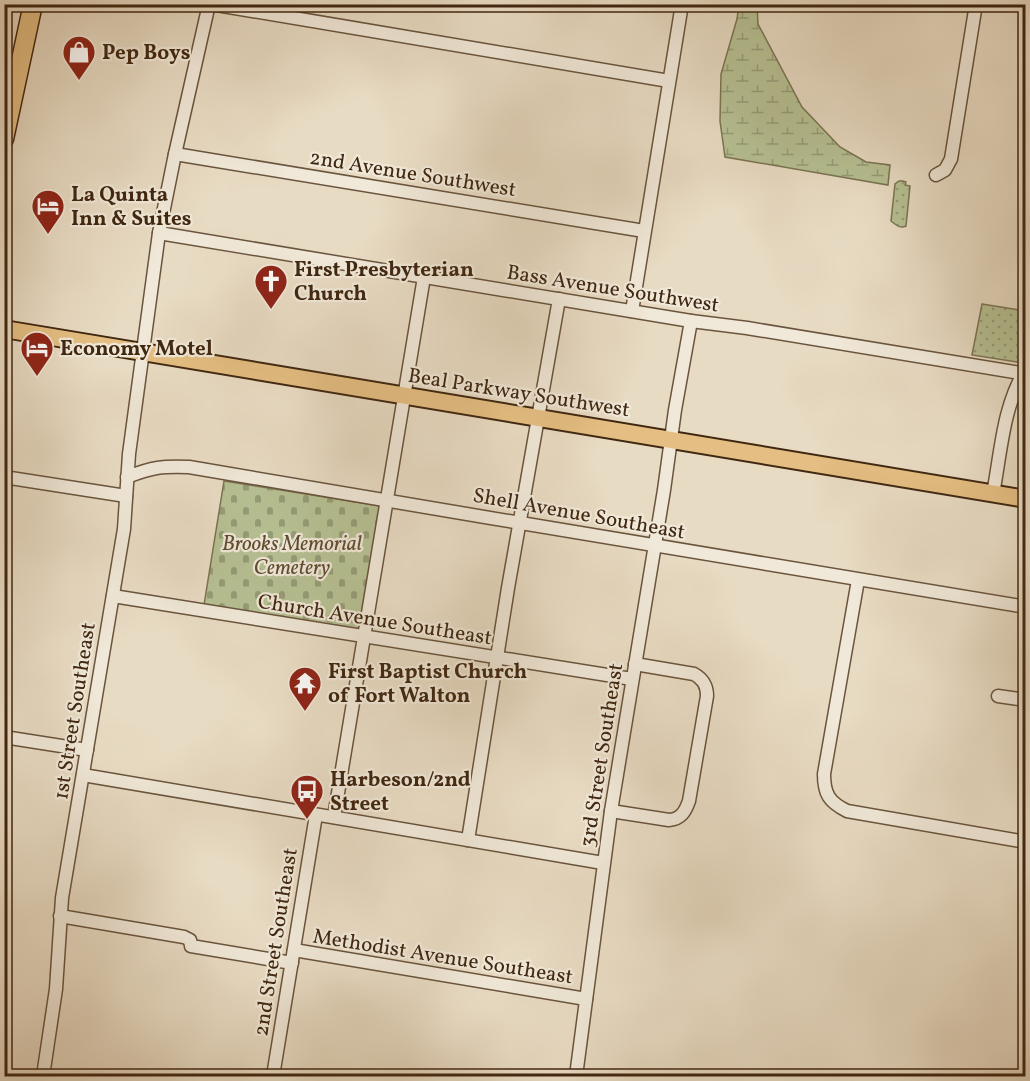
<svg xmlns="http://www.w3.org/2000/svg" width="1030" height="1081" font-family="Vollkorn,serif">
<style>
.wetland{fill:url(#wetland-marsh);stroke:#7b7452;stroke-width:1.5}
.cemetery{fill:url(#cemetery-stones);stroke:#7b7452;stroke-width:1.5}
.park{fill:url(#park-dots);stroke:#7b7452;stroke-width:1.5}
.lines{fill:none;stroke-linecap:round;stroke-linejoin:round}
.minor-casing{stroke:#6a543d;stroke-width:15}
.major-casing{stroke:#402710;stroke-width:20}
.highway-casing{stroke:#402710;stroke-width:21}
.minor{stroke:#f0e8d8;stroke-width:12}
.major{stroke:#e4be82;stroke-width:16}
.highway{stroke:#e4be82;stroke-width:18}
.labels{text-anchor:middle;stroke-width:4.5;stroke-linejoin:round;paint-order:stroke}
.poi-label{font-size:21px;font-weight:bold;fill:#402710;stroke:#f0e8d8;text-anchor:start}
.street-label{font-size:21px;fill:#402710;stroke:#f0e8d8}
.park-label{font-size:21px;font-style:italic;fill:#5e4d31;stroke:#f0e8d8}
</style>
<defs>
<pattern id="wetland-marsh" width="20" height="14" patternUnits="userSpaceOnUse" patternTransform="scale(1.5)"><rect width="20" height="14" fill="#b6c093"/><path d="M1 5h8M5 5V1M11 12h8M15 12V8" fill="none" stroke="#959c77"/></pattern>
<pattern id="cemetery-stones" width="16" height="16" patternUnits="userSpaceOnUse" patternTransform="scale(1.5)"><rect width="16" height="16" fill="#b6c093"/><path d="M2 7V4a2 2 0 0 1 4 0v3zM10 15v-3a2 2 0 0 1 4 0v3z" fill="#959c77"/></pattern>
<pattern id="park-dots" width="8" height="8" patternUnits="userSpaceOnUse" patternTransform="scale(1.5)"><rect width="8" height="8" fill="#b6c093"/><path d="M2 2h.1M6 6h.1" fill="none" stroke="#959c77" stroke-width="1.8" stroke-linecap="round"/></pattern>
</defs>
<rect width="100%" height="100%" fill="#e8dbc3"/>
<filter id="stains"><feTurbulence type="fractalNoise" baseFrequency=".00333" numOctaves="4"/><feColorMatrix values="0 0 0 0 .2 0 0 0 0 .09 0 0 0 0 .02 0 0 0 .5 -.17"/></filter>
<radialGradient id="worn" r=".72"><stop offset=".6" stop-color="#630" stop-opacity="0"/><stop offset="1" stop-color="#630" stop-opacity=".3"/></radialGradient>
<!-- wetland -->
<path class="wetland" d="M739,4L757,5L758,24L802,107L840,147L866,162L890,165L888,185L725,157L720,121L721,74L737,19Z"/>
<!-- cemetery -->
<path class="cemetery" d="M224,481L381,506L361,630L204,605Z"/>
<!-- park -->
<g class="park">
<path d="M899,181H903L906,182L905,185L910,186L906,226C900,229 896,225 891,221L895,184Z"/>
<path d="M982,304L1025,311V362H1017L972,355Z"/>
</g>
<g class="lines">
<defs>
<g id="minor">
<path d="M211,4L669,81"/>
<path d="M175,154L644,231"/>
<path d="M936,175L945,170L951,159L976,4"/>
<path d="M159,233L691,321L747,328L1026,374"/>
<path d="M632,311L682,4"/>
<path d="M4,477L126,496"/>
<path d="M127,477C153,467 162,466 189,467C468,514 746,562 1026,607"/>
<path d="M993,494C1001,452 1003,405 1026,369"/>
<path d="M858,580L824,774C824,794 829,802 847,811L1026,842"/>
<path d="M113,596L632,679"/>
<path d="M998,696L1026,700"/>
<path d="M4,737L87,750"/>
<path d="M83,775L603,863"/>
<path d="M611,811L669,820C681,819 685,812 689,801L707,696C707,685 703,679 694,674L635,664"/>
<path d="M334,817L424,277"/>
<path d="M468,840L508,588L559,299"/>
<path d="M60,916L184,937L190,940L191,946L292,963"/>
<path d="M294,950L586,999"/>
<path d="M43,1076L56,989L62,898L124,529L129,454L159,233L175,154L209,4"/>
<path d="M273,1076L316,815"/>
<path d="M576,1076L611,811L664,490L675,410L691,321"/>
</g>
<path id="major" d="M4,329L1026,499"/>
<path id="highway" d="M4,139L33,4"/>
</defs>
<!-- minor casing -->
<use href="#minor" class="minor-casing"/>
<!-- major casing -->
<use href="#major" class="major-casing"/>
<!-- highway casing -->
<use href="#highway" class="highway-casing"/>
<!-- minor -->
<use href="#minor" class="minor"/>
<!-- major -->
<use href="#major" class="major"/>
<!-- highway -->
<use href="#highway" class="highway"/>
</g>
<!-- icons -->
<defs>
<symbol id="shop-pin" viewBox="-11 -11 22 30"><path d="M0 17L-7.5 6A9.5 9.5 0 1 1 7.5 6Z" fill="#8f2418" stroke="#f0e8d8"/><path d="M-5-2.5h2.3a2.7 3.5 0 0 1 5.4 0H5L5.5 6h-11ZM-1.5-2.5h3a1.5 2.3 0 0 0-3 0Z" fill="#fff"/></symbol>
<symbol id="hotel-pin" viewBox="-11 -11 22 30"><path d="M0 17L-7.5 6A9.5 9.5 0 1 1 7.5 6Z" fill="#8f2418" stroke="#f0e8d8"/><path d="M-6-4.5h1.5V1H6V5H4.5V3h-9V5H-6ZM-4 0a1.8 1.8 0 1 1 3.6 0ZM.5 0V-2.5h3Q6-2.5 6 0Z" fill="#fff"/></symbol>
<symbol id="church-pin" viewBox="-11 -11 22 30"><path d="M0 17L-7.5 6A9.5 9.5 0 1 1 7.5 6Z" fill="#8f2418" stroke="#f0e8d8"/><path d="M-1.2-6h2.4v3.5h3.3v2.4h-3.3V6h-2.4V-.1h-3.3v-2.4h3.3Z" fill="#fff"/></symbol>
<symbol id="temple-pin" viewBox="-11 -11 22 30"><path d="M0 17L-7.5 6A9.5 9.5 0 1 1 7.5 6Z" fill="#8f2418" stroke="#f0e8d8"/><path d="M0-6L5-2H3V0L6.5 2.5H4V6H1.5V3h-3V6H-4V2.5H-6.5L-3 0V-2H-5Z" fill="#fff"/></symbol>
<symbol id="bus-pin" viewBox="-11 -11 22 30"><path d="M0 17L-7.5 6A9.5 9.5 0 1 1 7.5 6Z" fill="#8f2418" stroke="#f0e8d8"/><path d="M-5-6H5V4H4V6H2V4H-2V6H-4V4H-5ZM-3.5-4V0h7V-4ZM-3.5 1.2v1.5H-2V1.2ZM2 1.2v1.5H3.5V1.2Z" fill="#fff"/></symbol>
</defs>
<g fill-rule="evenodd">
<use href="#shop-pin" x="60" y="33" width="38" height="52"/>
<use href="#hotel-pin" x="29" y="187" width="38" height="52"/>
<use href="#church-pin" x="252" y="262" width="38" height="52"/>
<use href="#hotel-pin" x="18" y="329" width="38" height="52"/>
<use href="#temple-pin" x="286" y="664" width="38" height="52"/>
<use href="#bus-pin" x="288" y="772" width="38" height="52"/>
</g>
<g class="labels">
<!-- poi labels -->
<g class="poi-label">
<text x="102" y="59">Pep Boys</text>
<text x="71" y="201">La Quinta<tspan x="71" dy="24">Inn &amp; Suites</tspan></text>
<text x="294" y="276">First Presbyterian<tspan x="294" dy="24">Church</tspan></text>
<text x="60" y="355">Economy Motel</text>
<text x="328" y="678">First Baptist Church<tspan x="328" dy="24">of Fort Walton</tspan></text>
<text x="330" y="786">Harbeson/2nd<tspan x="330" dy="24">Street</tspan></text>
</g>
<!-- street labels -->
<g class="street-label">
<text transform="translate(413 173) rotate(9)" y="7">2nd Avenue Southwest</text>
<text transform="translate(613 288) rotate(9)" y="7">Bass Avenue Southwest</text>
<text transform="translate(519 392) rotate(9)" y="7">Beal Parkway Southwest</text>
<text transform="translate(579 513) rotate(10)" y="7">Shell Avenue Southeast</text>
<text transform="translate(375 619) rotate(9)" y="7">Church Avenue Southeast</text>
<text transform="translate(74 711) rotate(-81)" y="7">1st Street Southeast</text>
<text transform="translate(601 755) rotate(-81)" y="7">3rd Street Southeast</text>
<text transform="translate(275 942) rotate(-81)" y="7">2nd Street Southeast</text>
<text transform="translate(443 956) rotate(9)" y="7">Methodist Avenue Southeast</text>
</g>
<!-- park labels -->
<g class="park-label">
<text x="292" y="550">Brooks Memorial<tspan x="292" dy="24">Cemetery</tspan></text>
</g>
</g>
<!-- margin -->
<rect width="1030" height="1081" fill="none" stroke="#e8dbc3" stroke-width="24"/>
<rect x="6" y="6" width="1018" height="1069" fill="none" stroke="#402710" stroke-width="3"/>
<rect x="12" y="12" width="1006" height="1057" fill="none" stroke="#402710" stroke-width="1.5"/>
<rect width="100%" height="100%" filter="url(#stains)"/>
<rect width="100%" height="100%" fill="url(#worn)"/>
</svg>
